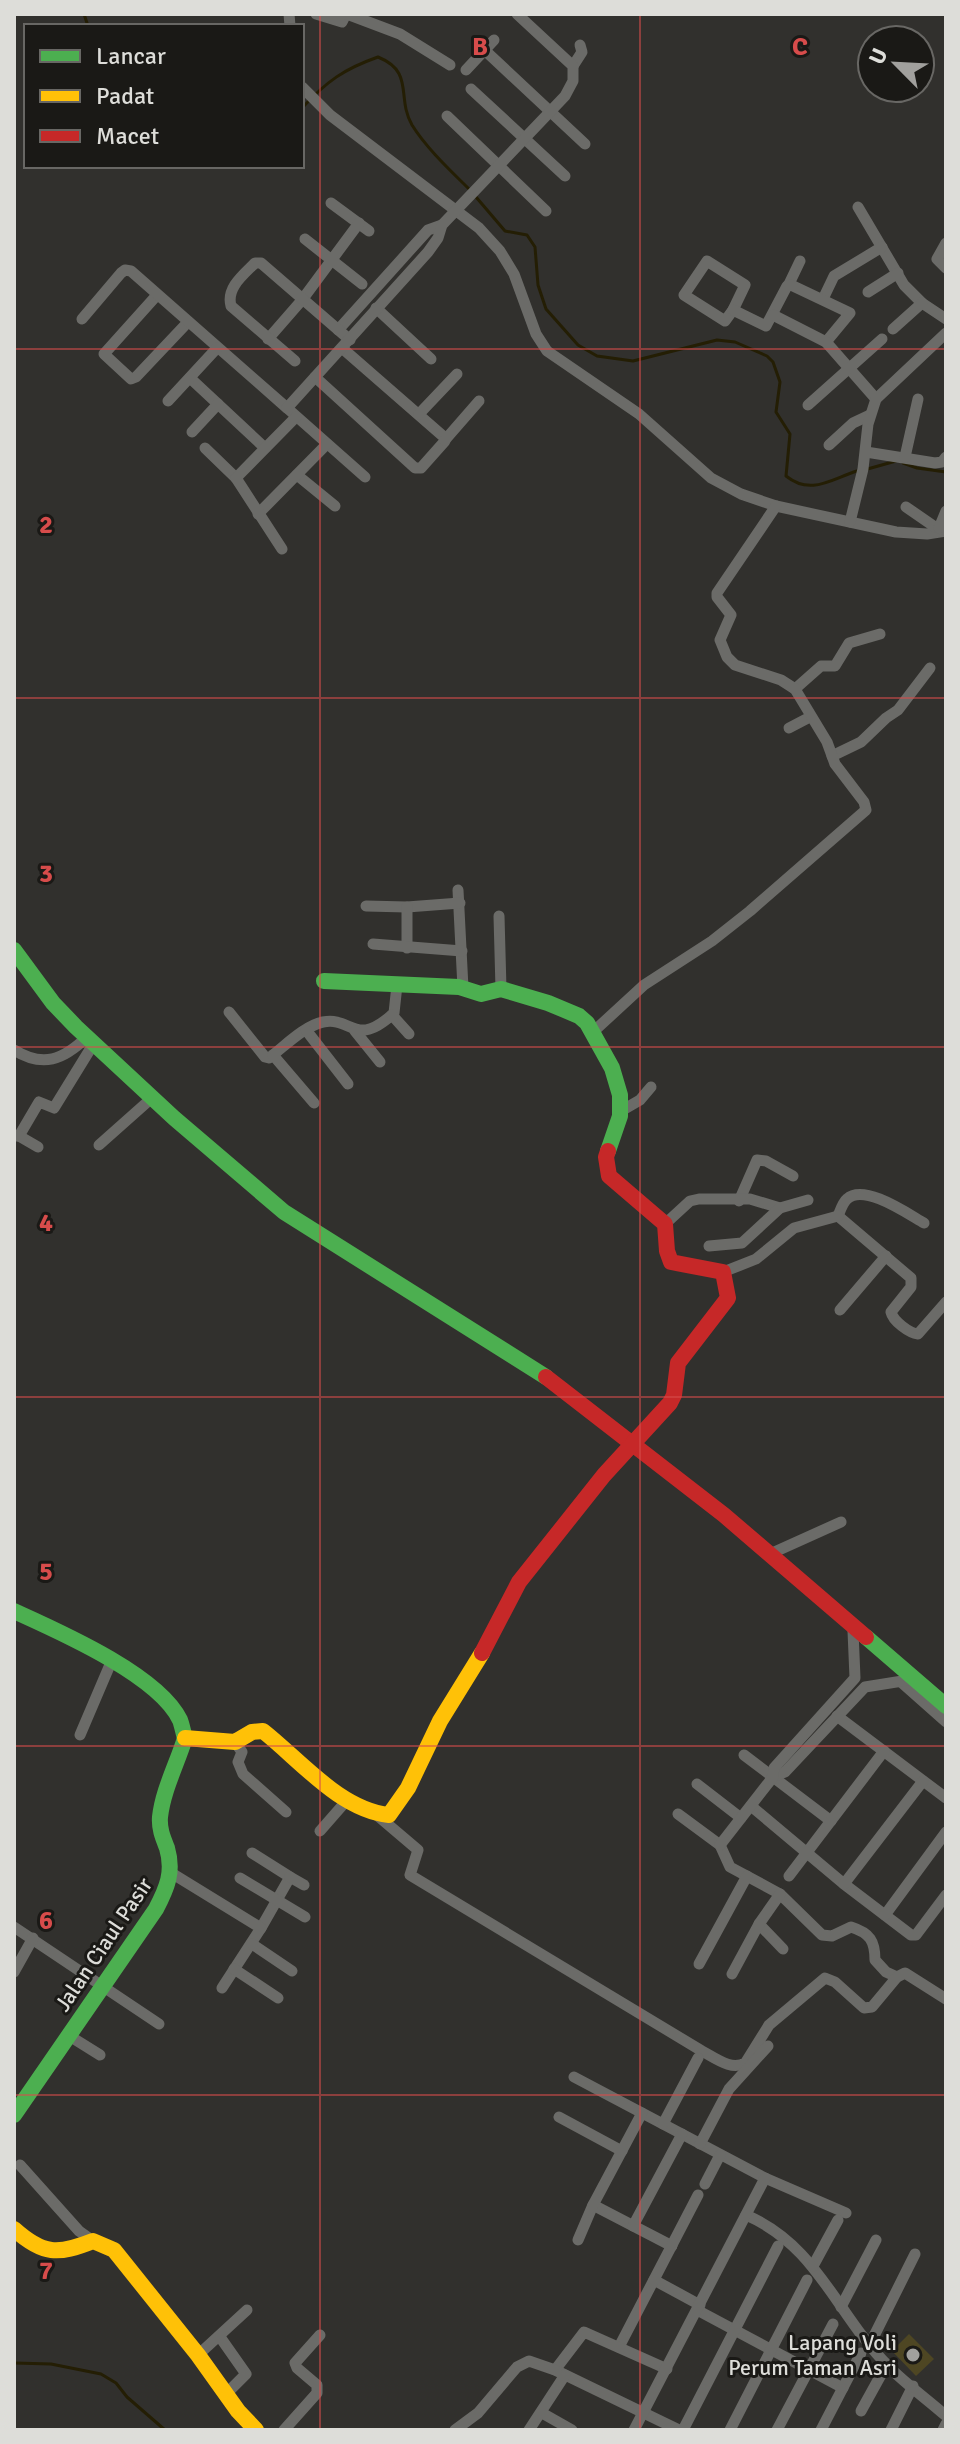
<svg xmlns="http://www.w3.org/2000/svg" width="960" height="2444" font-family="Signika,sans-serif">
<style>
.grass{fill:#4e4623}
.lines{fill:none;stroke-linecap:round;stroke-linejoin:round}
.stream{stroke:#241e04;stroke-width:3}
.street{stroke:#6b6b68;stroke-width:11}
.fast{stroke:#4caf50;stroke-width:16}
.slow{stroke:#ffc107;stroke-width:16}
.jam{stroke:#c62828;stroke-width:16}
.grid{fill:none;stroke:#d74c4b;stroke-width:2;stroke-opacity:0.55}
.poi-dot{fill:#a1a09d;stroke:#1a1916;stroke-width:3}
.labels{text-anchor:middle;stroke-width:6;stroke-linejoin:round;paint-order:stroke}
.street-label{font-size:22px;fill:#ddddd9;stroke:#1a1916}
.poi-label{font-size:22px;fill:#ddddd9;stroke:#1a1916;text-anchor:end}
.grid-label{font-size:26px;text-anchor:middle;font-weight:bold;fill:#d74c4b;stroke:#1a1916;stroke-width:6;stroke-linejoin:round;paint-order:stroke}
</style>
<rect width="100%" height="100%" fill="#31302d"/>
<!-- grass -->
<path class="grass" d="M909,2334L934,2359L916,2376L892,2351Z"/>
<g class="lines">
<!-- stream -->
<g class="stream">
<path d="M84,14L88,26"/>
<path d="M302,108C327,81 344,69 378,57C415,72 396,97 412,125C427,149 451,171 471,191"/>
<path d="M476,197L505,231L527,235L535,247L538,285L546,309L578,345L597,356L633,361L717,340L735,342L767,356L773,362L780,382L776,412L790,434L786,476C811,496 831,479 857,471"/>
<path d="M903,463L917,468L946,472"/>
<path d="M864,470L896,461"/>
<path d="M14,2363L51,2364L101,2374L116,2383L127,2397L165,2430"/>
</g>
<!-- street -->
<g class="street">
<path d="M289,14L290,26"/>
<path d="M316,14L342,22L346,14"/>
<path d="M347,14L400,34L450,65"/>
<path d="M477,43L585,144"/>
<path d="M573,66L582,52L580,45"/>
<path d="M466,70L494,40"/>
<path d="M302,87L330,115L479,228L500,251L514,274L536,334L547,351L639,414L711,478L741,494L776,506L896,532L927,534L946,531"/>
<path d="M471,89L565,176"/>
<path d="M447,116L546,211"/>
<path d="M331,203L369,231"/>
<path d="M858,207L904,285L922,303L946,319"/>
<path d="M305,239L362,284"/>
<path d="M946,243L937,259L946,268"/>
<path d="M707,261L745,285L733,310L725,321L684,295Z"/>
<path d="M789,284L800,261"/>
<path d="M868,292L898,273"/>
<path d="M157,295L104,354L131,379L136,377L188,322"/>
<path d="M823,299L834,276L882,247"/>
<path d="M376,308L431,359"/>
<path d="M733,310L766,326L787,286L791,285L850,313L826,342"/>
<path d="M773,315L826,342L876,399"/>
<path d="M82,319L121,273L125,270L131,271L287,408"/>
<path d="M893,329L922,303"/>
<path d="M338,330L428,230L442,225"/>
<path d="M268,339L302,300L359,223"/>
<path d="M295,361L231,306C226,288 243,275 255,263H261L350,340"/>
<path d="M315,377L415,468H421L445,441L444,437L342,348"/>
<path d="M190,378L265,448"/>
<path d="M168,401L217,348"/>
<path d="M808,405L882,339"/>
<path d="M419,414L457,374"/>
<path d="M192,432L218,404"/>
<path d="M445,440L479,401"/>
<path d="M829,445L853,423L870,415"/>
<path d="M205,448L236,478"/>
<path d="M866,452L935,463L942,462L946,457"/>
<path d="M905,457L918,399"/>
<path d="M297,475L335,506"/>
<path d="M365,477L287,408L428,252L438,238L442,225L565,96L573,81V66L517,14"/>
<path d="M906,507L935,527L945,530"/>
<path d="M258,514L327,444"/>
<path d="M850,522L863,469L868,424L876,399L946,333"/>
<path d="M939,528L946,511"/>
<path d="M282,549L236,478L296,417"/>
<path d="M795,689L821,666H835L849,643L880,634"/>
<path d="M789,728L810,717"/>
<path d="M832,756L861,742L886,718L898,710L930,668"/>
<path d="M458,890L463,988"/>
<path d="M366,906L407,907L460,903"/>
<path d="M407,907V948"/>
<path d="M499,916L501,989"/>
<path d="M373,944L462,951"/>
<path d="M229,1012L265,1057L269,1058C285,1046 304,1026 323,1022C352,1016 355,1049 394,1013L397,985"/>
<path d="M392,1015L409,1034"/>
<path d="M306,1030L348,1084"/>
<path d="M355,1031L380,1062"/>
<path d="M593,1032L644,985L712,941L750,911L866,810L864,802L835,764L827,742L795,689L781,680L735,665L727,657L720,640L731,615L717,597V593L776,506"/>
<path d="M14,1050C43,1068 63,1060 87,1037"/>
<path d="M273,1055L314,1103"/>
<path d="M621,1111L640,1100L651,1087"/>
<path d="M14,1136H19L39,1102L54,1108L94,1043"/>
<path d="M19,1136L38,1147"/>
<path d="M99,1145L153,1097"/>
<path d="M739,1201L757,1160L766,1161L793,1176"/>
<path d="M838,1216L911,1278V1287L891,1312C893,1321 909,1333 918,1334L946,1302"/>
<path d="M838,1216C840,1211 843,1202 847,1199C864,1183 908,1214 924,1223"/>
<path d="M665,1224L690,1201L699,1199H750L780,1208"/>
<path d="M709,1246L742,1243L780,1208L808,1200"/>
<path d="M723,1272L756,1259L794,1228L838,1216"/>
<path d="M840,1310L886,1256"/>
<path d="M770,1554L841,1522"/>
<path d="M902,1683L946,1722"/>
<path d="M837,1716L946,1798"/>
<path d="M80,1735L112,1660"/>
<path d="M235,1742L242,1752L238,1762L243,1774L286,1812"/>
<path d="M744,1755L831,1821"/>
<path d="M773,1777L785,1772L865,1687L915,1679"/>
<path d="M697,1784L741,1818"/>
<path d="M751,1806L844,1884L911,1935H916L946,1895"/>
<path d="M678,1814L720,1845L730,1867L780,1894L822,1935L832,1936L851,1927C870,1933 875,1941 875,1960L886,1972L897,1977"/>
<path d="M378,1816L418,1850L410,1875L702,2051C715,2058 733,2072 746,2062L769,2025L825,1978L835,1982L864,2008L872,2007L897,1977L905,1973L946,1999"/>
<path d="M320,1831L348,1799"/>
<path d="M720,1845L773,1777L774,1768L855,1678L853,1631"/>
<path d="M252,1853L290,1877L261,1928"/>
<path d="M173,1874L261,1928L222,1988"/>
<path d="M789,1876L884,1751"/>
<path d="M290,1877L304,1885"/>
<path d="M240,1878L305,1917"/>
<path d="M844,1884L923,1781"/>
<path d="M885,1915L946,1832"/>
<path d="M759,1924L783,1949"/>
<path d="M14,1927L159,2024"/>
<path d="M252,1944L292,1971"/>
<path d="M699,1964L747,1876"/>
<path d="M234,1969L278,1998"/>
<path d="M14,1972L33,1938"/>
<path d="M732,1974L759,1924L780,1894"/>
<path d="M68,2035L100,2055"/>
<path d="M574,2077L765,2178L846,2213"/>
<path d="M559,2117L622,2151"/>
<path d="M663,2124L698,2058"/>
<path d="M700,2144L729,2089L768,2046"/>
<path d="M20,2165L79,2231L93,2241"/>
<path d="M705,2184L720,2155"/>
<path d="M593,2205L672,2246"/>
<path d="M746,2215C818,2246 836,2314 889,2367C907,2385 928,2400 946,2416"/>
<path d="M633,2226L682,2134"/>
<path d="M578,2240L593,2205L642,2113"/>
<path d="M813,2266L838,2220"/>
<path d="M654,2280L700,2305"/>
<path d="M841,2307L876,2240"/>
<path d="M697,2310L843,2388"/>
<path d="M220,2337L246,2374L227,2393"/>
<path d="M870,2344L915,2254"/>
<path d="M619,2347L698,2195"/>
<path d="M198,2355L247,2310"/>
<path d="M555,2370L584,2332L667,2369"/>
<path d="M861,2411L887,2364"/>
<path d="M542,2413L572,2430"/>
<path d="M284,2430L317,2393V2385L297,2368L295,2363L320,2335"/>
<path d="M455,2430L478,2413L517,2367L529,2361L555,2370L679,2430"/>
<path d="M529,2430L565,2375"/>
<path d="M634,2430L765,2178"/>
<path d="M683,2430L778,2246"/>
<path d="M730,2430L807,2280"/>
<path d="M777,2430L833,2324"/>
<path d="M821,2430L861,2353"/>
<path d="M891,2430L913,2386"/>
<path d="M943,2430L946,2424"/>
</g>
<!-- fast -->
<g class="fast">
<path d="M14,950L53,1003L76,1027L174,1118L284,1212L546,1377"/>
<path d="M324,981L459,987L481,994L501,989L548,1003L579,1016L587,1023L612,1068L620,1095V1116L608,1151"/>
<path d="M14,1611C58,1631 159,1675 180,1720C182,1725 183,1732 185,1738"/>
<path d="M866,1637L946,1706"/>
<path d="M14,2115L156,1909C167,1888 174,1872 167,1848C163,1838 159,1829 160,1817C163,1790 177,1764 185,1738"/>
</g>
<!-- slow -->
<g class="slow">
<path d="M185,1738L235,1742L252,1732L263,1731C300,1760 340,1810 389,1815L408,1788L440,1721L482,1653"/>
<path d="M14,2229C43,2255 58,2255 93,2241L114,2250L198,2355L238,2411L256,2430"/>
</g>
<!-- jam -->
<g class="jam">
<path d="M546,1377L724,1515L866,1637"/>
<path d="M482,1653L519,1582L604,1475L670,1403L674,1395L678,1363L728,1298L723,1272L671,1262L667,1251L665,1224L609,1176L606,1157L608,1151"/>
</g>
</g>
<!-- grid -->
<path class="grid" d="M320,14V2430M640,14V2430M14,349H946M14,698H946M14,1047H946M14,1397H946M14,1746H946M14,2095H946"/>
<!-- markers -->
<circle class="poi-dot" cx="913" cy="2355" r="8"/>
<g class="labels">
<!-- street labels -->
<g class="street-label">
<text transform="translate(103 1944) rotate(-56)" y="8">Jalan Ciaul Pasir</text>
</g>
<!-- poi labels -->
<g class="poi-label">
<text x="897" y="2350">Lapang Voli<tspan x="897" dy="25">Perum Taman Asri</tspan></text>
</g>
</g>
<g class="grid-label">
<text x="480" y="55">B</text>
<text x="800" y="55">C</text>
<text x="46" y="533">2</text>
<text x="46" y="882">3</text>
<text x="46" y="1231">4</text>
<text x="46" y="1580">5</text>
<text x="46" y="1929">6</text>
<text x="46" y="2279">7</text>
</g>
<!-- border -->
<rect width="960" height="2444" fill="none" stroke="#ddddd9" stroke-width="32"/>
<!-- legend -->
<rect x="24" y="24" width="280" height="144" fill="#1a1916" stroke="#686764" stroke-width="2"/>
<rect x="40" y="50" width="40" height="12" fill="#4caf50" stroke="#686764" stroke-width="2"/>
<text x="96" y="64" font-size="24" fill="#ddddd9">Lancar</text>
<rect x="40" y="90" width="40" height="12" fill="#ffc107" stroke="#686764" stroke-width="2"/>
<text x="96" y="104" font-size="24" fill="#ddddd9">Padat</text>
<rect x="40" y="130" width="40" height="12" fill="#c62828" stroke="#686764" stroke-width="2"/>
<text x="96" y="144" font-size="24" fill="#ddddd9">Macet</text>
<!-- north arrow -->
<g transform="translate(896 64) rotate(294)"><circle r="38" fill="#1a1916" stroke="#686764" stroke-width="2"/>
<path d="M0-6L14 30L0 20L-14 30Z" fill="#a1a09d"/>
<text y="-12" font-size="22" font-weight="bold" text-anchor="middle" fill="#ddddd9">U</text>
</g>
</svg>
